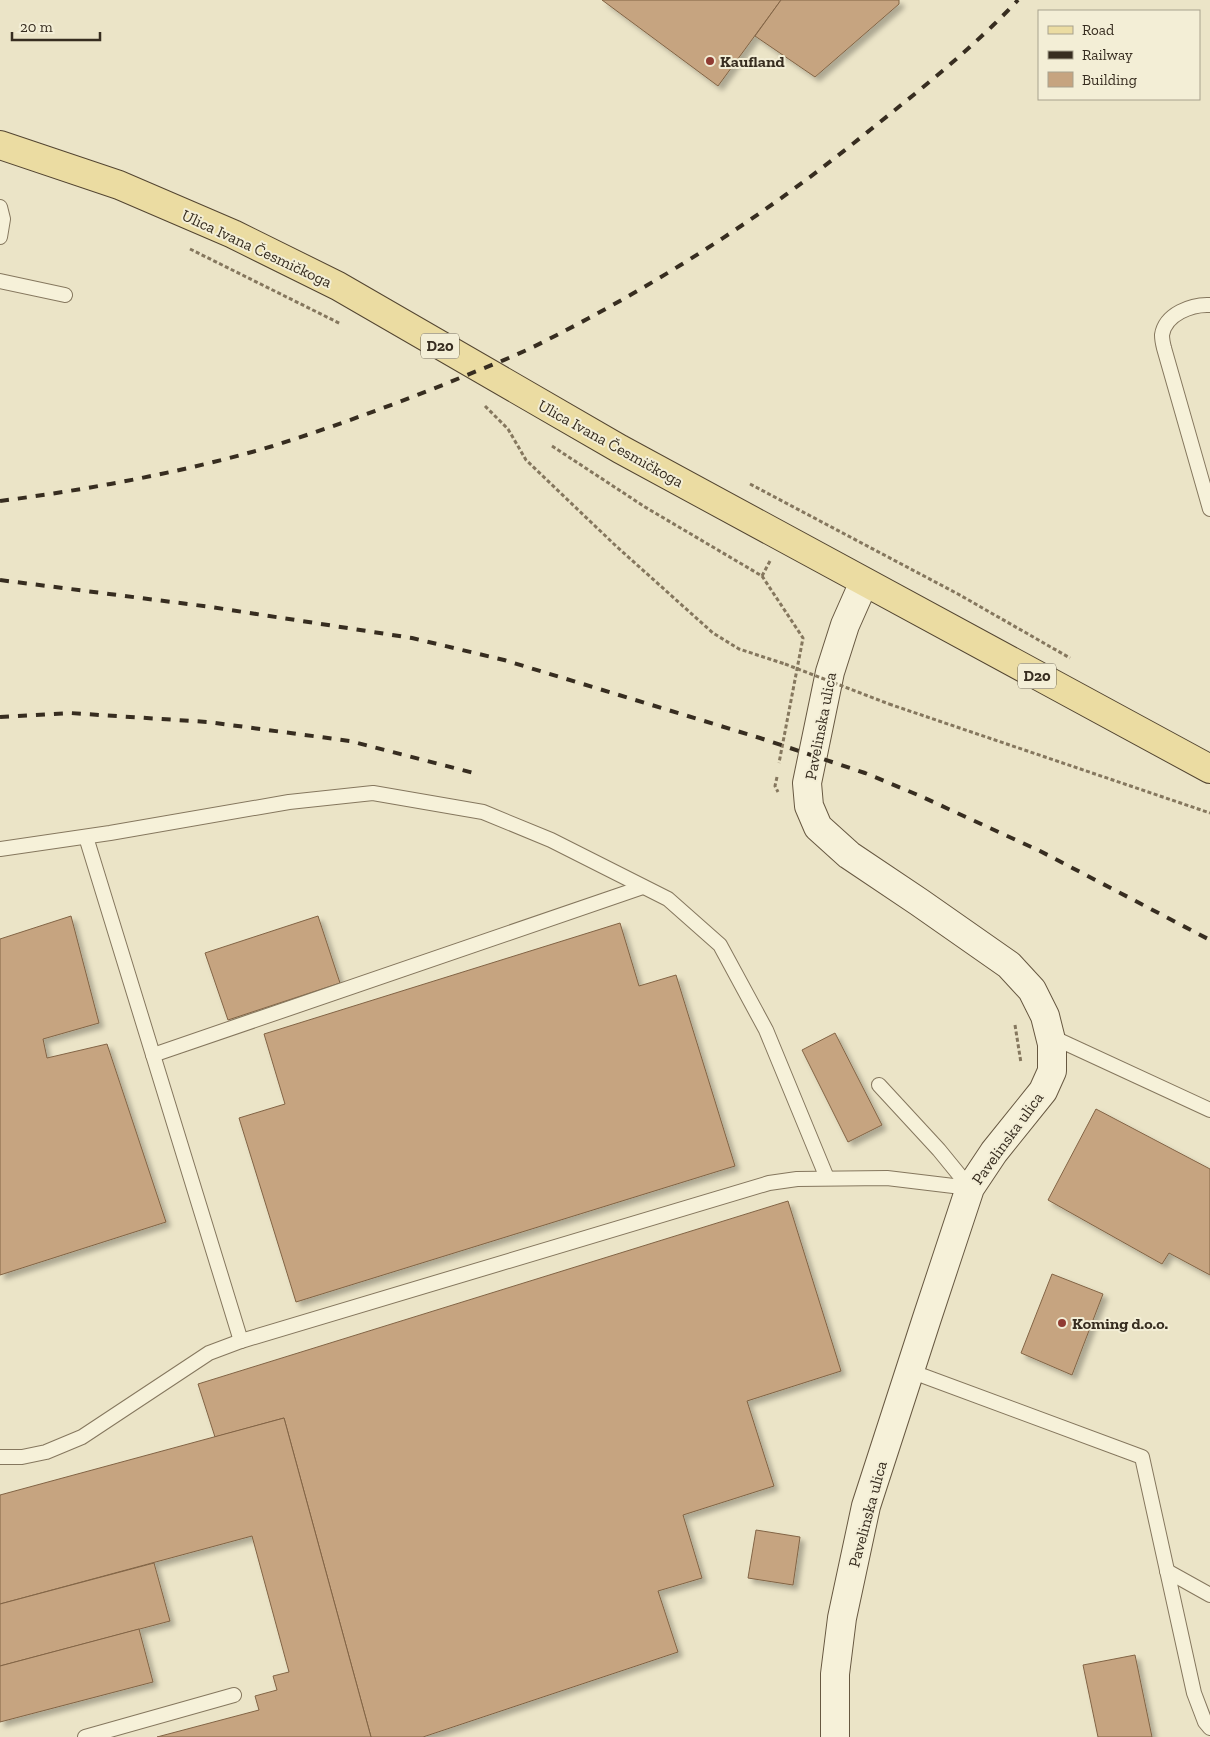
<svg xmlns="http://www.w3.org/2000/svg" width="1210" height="1737" font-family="'Zilla Slab',serif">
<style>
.building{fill:#c6a480;stroke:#826445;filter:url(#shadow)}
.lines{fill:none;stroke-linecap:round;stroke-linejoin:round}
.lane-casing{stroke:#85775e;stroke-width:16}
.secondary-casing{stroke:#675841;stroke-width:30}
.primary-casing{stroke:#534531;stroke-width:30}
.path{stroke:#85775e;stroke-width:3;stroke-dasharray:4 2.5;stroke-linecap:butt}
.lane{stroke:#f6f1d9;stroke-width:14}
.secondary{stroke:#f6f1d9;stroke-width:28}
.primary{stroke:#ebdca2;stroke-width:28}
.rail{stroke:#372d20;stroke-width:4;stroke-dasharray:9 9;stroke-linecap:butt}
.path-bridge{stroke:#85775e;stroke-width:3;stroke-dasharray:4 2.5;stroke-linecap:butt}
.poi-dot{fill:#903b32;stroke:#f3eed6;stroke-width:2}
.labels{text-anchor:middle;stroke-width:4;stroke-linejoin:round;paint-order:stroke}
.shield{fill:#f3eed6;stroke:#6f6757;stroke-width:1}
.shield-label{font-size:15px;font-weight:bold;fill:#372d20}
.poi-label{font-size:16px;font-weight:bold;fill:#372d20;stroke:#f3eed6;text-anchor:start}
.street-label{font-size:16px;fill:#372d20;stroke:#f3eed6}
</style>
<defs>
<filter id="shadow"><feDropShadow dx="4.5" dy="4.5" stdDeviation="2.5" flood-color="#0004"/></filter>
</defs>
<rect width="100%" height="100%" fill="#ebe4c7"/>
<!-- building -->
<g class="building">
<path d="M602,0H781L718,86Z"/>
<path d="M781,0H899V4L815,77L755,36Z"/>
<path d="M71,916L99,1023L43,1039L47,1058L107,1044L166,1222L0,1275V939Z"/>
<path d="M318,916L340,983L228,1020L205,953Z"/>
<path d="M620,923L639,986L676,975L735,1166L296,1302L239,1118L285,1104L264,1034Z"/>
<path d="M835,1033L882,1125L848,1142L802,1050Z"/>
<path d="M1096,1109L1210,1169V1275L1169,1253L1162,1264L1048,1200Z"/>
<path d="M788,1201L841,1371L747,1401L774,1486L683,1515L702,1578L658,1591L678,1652L423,1737H371L284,1418L215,1437L198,1384Z"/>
<path d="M1052,1274L1103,1294L1072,1375L1021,1353Z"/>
<path d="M284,1418L371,1737H157L259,1710L255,1696L277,1690L273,1676L289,1672L252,1536L0,1604V1495Z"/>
<path d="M756,1530L800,1537L793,1585L748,1578Z"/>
<path d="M154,1563L170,1621L0,1666V1604Z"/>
<path d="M139,1629L153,1682L0,1722V1666Z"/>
<path d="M1135,1655L1152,1737H1098L1083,1665Z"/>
</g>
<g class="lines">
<defs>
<g id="lane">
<path d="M0,207L3,219L0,237"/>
<path d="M0,281L65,295"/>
<path d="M1210,305C1192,304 1165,314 1162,335C1162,339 1163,344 1164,348L1210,509"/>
<path d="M86,837L241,1341"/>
<path d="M0,849L110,833L289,802L373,793L483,812L551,840L668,899L720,945L766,1030L827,1178"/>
<path d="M1050,1036L1210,1110"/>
<path d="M153,1055L643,887"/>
<path d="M879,1085L939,1150L970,1188"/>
<path d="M910,1371L1142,1457L1194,1693L1205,1722L1210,1728"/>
<path d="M0,1457H22L46,1452L82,1437L209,1353L241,1341L769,1183L797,1179L887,1178L970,1188"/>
<path d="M1167,1571L1210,1595"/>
<path d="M85,1737L234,1695"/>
</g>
<path id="secondary" d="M835,1737V1674L842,1618L866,1506L927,1318L970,1188L994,1152L1043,1091L1052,1071V1044L1045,1016L1032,990L1009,965L919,902L849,855L818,827L809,806L807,783L830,672L845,625L864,582"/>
<path id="primary" d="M0,145L119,185L233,234L338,286L620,449L1210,769"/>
</defs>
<!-- lane casing -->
<use href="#lane" class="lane-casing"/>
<!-- secondary casing -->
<use href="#secondary" class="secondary-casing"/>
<!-- primary casing -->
<use href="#primary" class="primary-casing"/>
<!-- path -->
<g class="path">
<path d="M190,249L341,324"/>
<path d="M485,406L508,429L526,460L616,546L713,633L739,649L785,664"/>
<path d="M552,446L645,507L762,576L803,638L779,763"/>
<path d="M750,484L958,594L1070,658"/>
<path d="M762,576L770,561"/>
<path d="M889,704L1210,813"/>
<path d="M777,777L775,786L778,792"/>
<path d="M1015,1025L1021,1063"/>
</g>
<!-- lane -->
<use href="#lane" class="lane"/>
<!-- secondary -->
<use href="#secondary" class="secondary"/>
<!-- primary -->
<use href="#primary" class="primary"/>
<!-- rail -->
<g class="rail">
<path d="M0,501C92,489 184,472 273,446C330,428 387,407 443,385C478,370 515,357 549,339C663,281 771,211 870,130C921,89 973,48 1018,0"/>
<path d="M0,580L211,607L412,638L504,660L760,738L865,773L918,795L1040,851L1210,940"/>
<path d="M0,717L70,713L208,722L350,741L474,773"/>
</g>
<!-- path-bridge -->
<path class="path-bridge" d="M785,664L889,704"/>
</g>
<!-- markers -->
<g class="poi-dot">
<circle cx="710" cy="61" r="5"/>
<circle cx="1062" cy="1323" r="5"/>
</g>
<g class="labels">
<!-- shield labels -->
<g class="shield">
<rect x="421" y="333.5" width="38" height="25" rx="4"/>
<rect x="1018" y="663.5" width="38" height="25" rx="4"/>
</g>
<g class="shield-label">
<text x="440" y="351">D20</text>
<text x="1037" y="681">D20</text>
</g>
<!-- poi labels -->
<g class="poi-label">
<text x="720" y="67">Kaufland</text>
<text x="1072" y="1329">Koming d.o.o.</text>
</g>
<!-- street labels -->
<g class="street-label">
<text transform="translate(257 248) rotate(25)" y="6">Ulica Ivana Česmičkoga</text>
<text transform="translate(611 443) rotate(29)" y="6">Ulica Ivana Česmičkoga</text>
<text transform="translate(820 726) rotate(-79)" y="6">Pavelinska ulica</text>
<text transform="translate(1007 1138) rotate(-54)" y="6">Pavelinska ulica</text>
<text transform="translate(867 1514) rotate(-75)" y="6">Pavelinska ulica</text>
</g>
</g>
<!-- legend -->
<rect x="1038" y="10" width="162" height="90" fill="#f3eed6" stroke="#a8a18d"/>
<rect x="1048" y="26" width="25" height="8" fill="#ebdca2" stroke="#a8a18d"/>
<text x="1082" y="35" font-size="15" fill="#372d20">Road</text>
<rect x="1048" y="51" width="25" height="8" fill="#372d20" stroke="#a8a18d"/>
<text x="1082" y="60" font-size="15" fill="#372d20">Railway</text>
<rect x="1048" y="72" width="25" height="15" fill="#c6a480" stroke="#a8a18d"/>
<text x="1082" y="85" font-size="15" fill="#372d20">Building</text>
<!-- scale -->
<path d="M12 32v8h88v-8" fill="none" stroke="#372d20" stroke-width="2.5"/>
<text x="20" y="32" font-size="15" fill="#372d20" stroke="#f3eed6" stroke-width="4" paint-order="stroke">20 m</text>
</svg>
